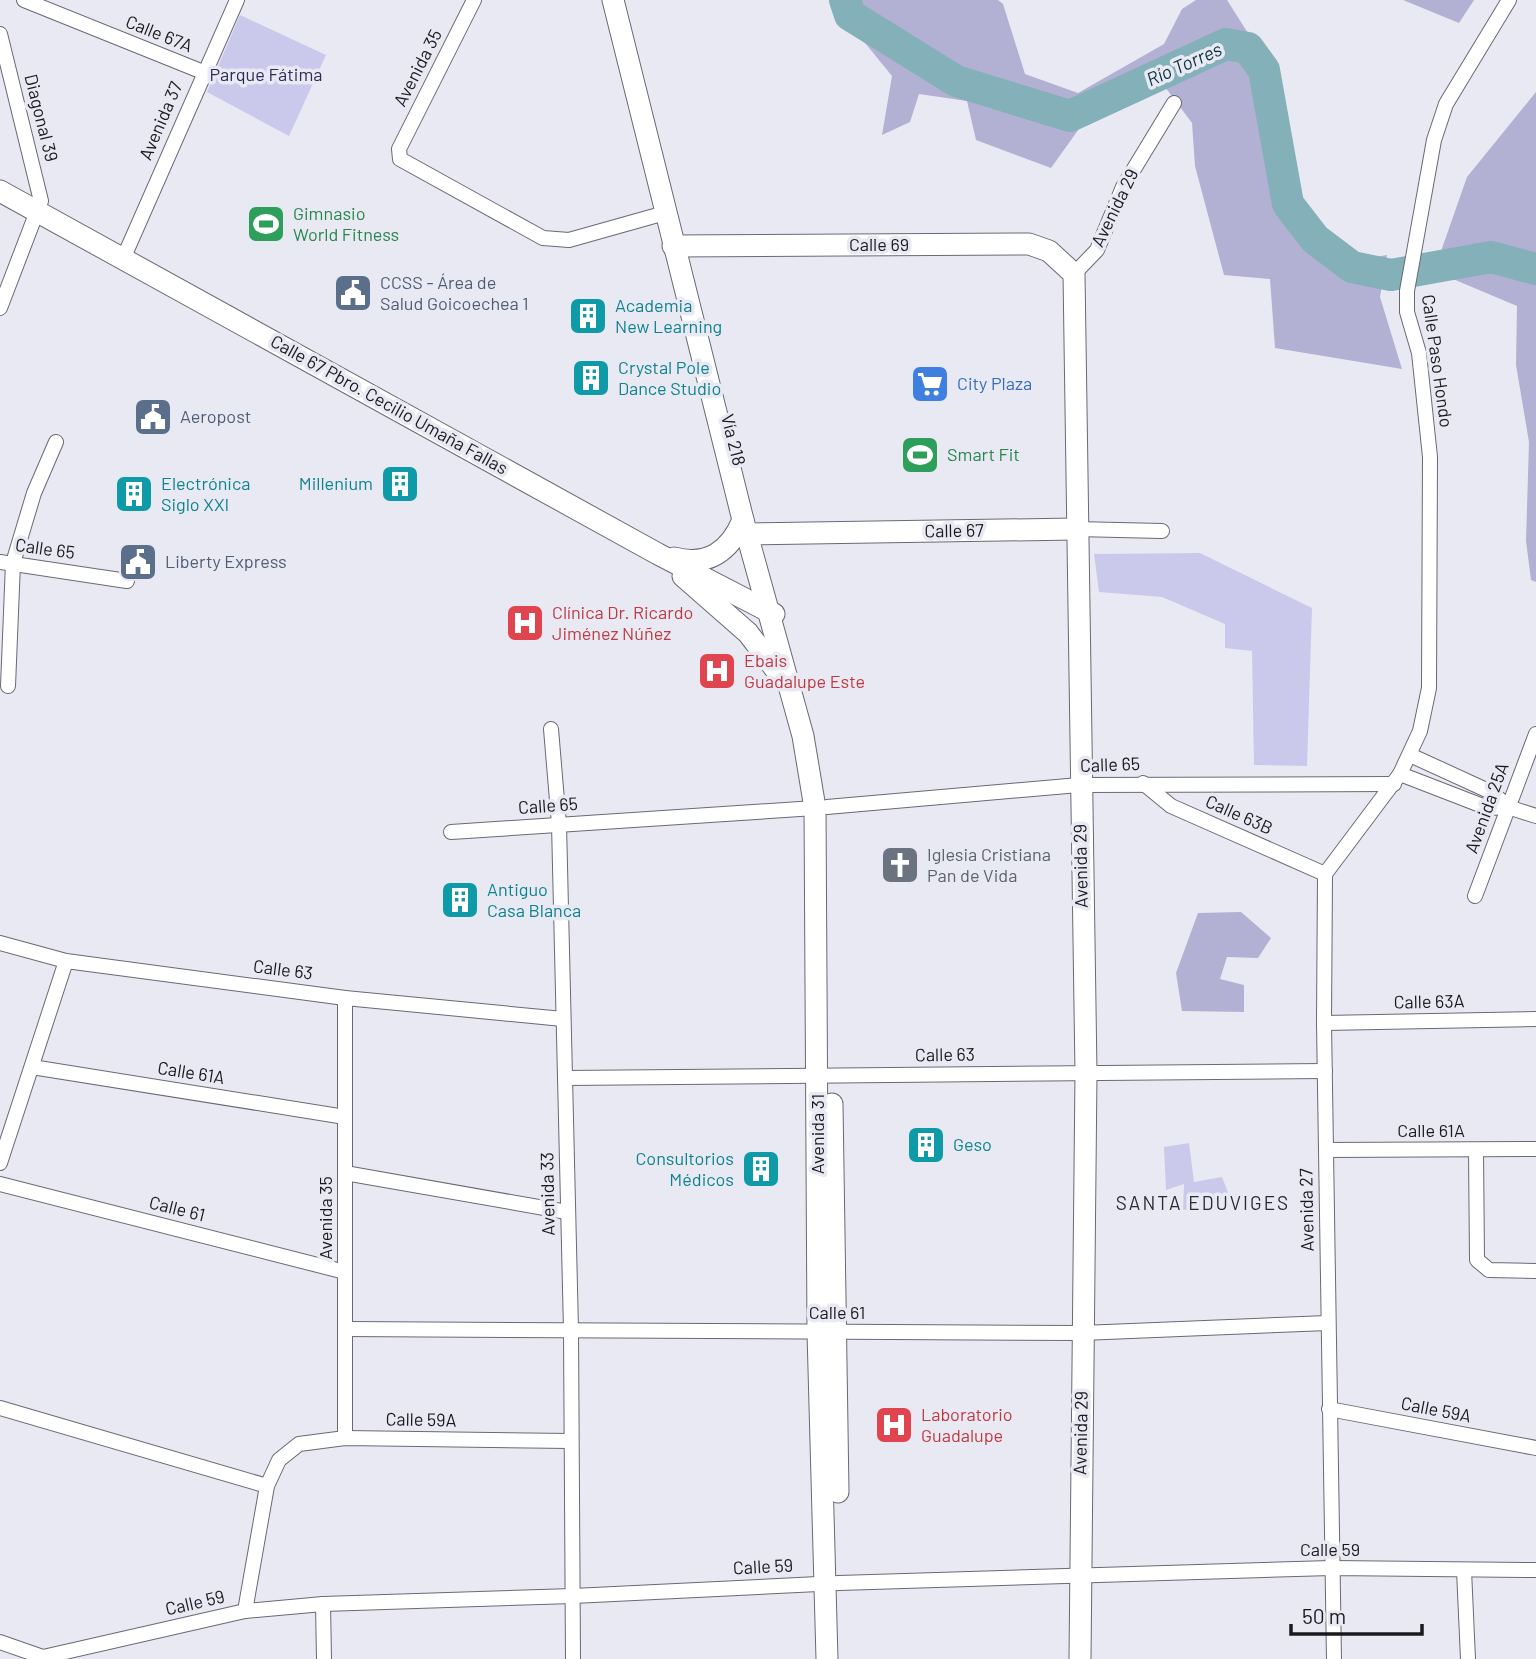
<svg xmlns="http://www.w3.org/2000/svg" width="1536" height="1659" font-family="Barlow,sans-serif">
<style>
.green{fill:#cac9eb}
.forest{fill:#b2b1d4}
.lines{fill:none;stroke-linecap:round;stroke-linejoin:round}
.river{stroke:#83b0b9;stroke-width:32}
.street-casing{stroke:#6a6973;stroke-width:16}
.secondary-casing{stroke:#6a6973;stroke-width:23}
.street{stroke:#fff;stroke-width:14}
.secondary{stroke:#fff;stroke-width:21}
.labels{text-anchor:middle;stroke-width:7;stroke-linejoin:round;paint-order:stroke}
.street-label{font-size:18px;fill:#1a1a1e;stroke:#e9e9f4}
.park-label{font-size:18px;fill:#302a58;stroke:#e9e9f4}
.leisure-label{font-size:18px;fill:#27864d;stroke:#e9e9f4;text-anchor:start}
.service-label{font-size:18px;fill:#4e5e75;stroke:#e9e9f4;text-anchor:start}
.culture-label{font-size:18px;fill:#0d838f;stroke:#e9e9f4;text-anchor:start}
.shop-label{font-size:18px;fill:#366cbe;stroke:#e9e9f4;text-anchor:start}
.health-label{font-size:18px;fill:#be3a42;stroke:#e9e9f4;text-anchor:start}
.worship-label{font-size:18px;fill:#5b616d;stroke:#e9e9f4;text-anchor:start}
.water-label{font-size:19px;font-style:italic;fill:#08353c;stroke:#e9e9f4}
.neighbourhood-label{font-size:19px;letter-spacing:2px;fill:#2a2a32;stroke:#e9e9f4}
</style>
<rect width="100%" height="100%" fill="#e9e9f4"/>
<!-- green -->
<g class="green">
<path d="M240,15L326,55L289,136L207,92Z"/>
<path d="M1200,553L1312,608L1307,766L1254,765L1252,651L1225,648V624L1162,597L1099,592L1094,554Z"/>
<path d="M1189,1143L1194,1182L1222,1177L1229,1195L1243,1194V1206L1183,1210L1184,1184L1166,1190L1164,1147Z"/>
</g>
<!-- forest -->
<g class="forest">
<path d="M830,0H998L1003,4L1025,74L1078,93L1164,44L1182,9L1196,0H1227L1277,79L1293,187L1304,218L1354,261L1387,255L1380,297L1402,369L1275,348L1270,279L1224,275L1195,166L1192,123L1159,79L1108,95L1091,112L1051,168L976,140L967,101L919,94L910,122L882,135L892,76Z"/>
<path d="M1403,0H1474L1459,23Z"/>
<path d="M1536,92V582L1531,580L1526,541L1529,442L1516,365L1517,306L1434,271L1467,177Z"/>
<path d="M1241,912L1271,938L1258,958L1227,957L1220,979L1244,985V1012L1182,1011L1176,973L1198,913Z"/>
</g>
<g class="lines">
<!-- river -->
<path class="river" d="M845,0L850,15L956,81L1070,116L1226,44L1248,48L1264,70L1288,204L1315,239L1352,267L1391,275L1491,257L1536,269"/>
<defs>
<g id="street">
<path d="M24,0L203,72"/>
<path d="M474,0L399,149L400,159L543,238L569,240L665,213"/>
<path d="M0,34L41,201L0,308"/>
<path d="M123,259L237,0"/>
<path d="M1074,274L1097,250L1123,187L1174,103"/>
<path d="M1075,529L1162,531"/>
<path d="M0,562L127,581"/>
<path d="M8,686L13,563L34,493L56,442"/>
<path d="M551,729L559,824L571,1330L573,1659"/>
<path d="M1410,755L1493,793L1508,807"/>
<path d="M1400,774L1488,808L1508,807L1536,816"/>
<path d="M1143,783L1171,806L1325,874"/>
<path d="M827,807L1079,785L1394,784"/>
<path d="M451,832L815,808"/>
<path d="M1475,896L1536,734"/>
<path d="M0,943L66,961L345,998L563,1019"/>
<path d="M345,998V1438"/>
<path d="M1324,1023L1536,1019"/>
<path d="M32,1067L345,1117"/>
<path d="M565,1078L1325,1071"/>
<path d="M1326,1150L1536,1149"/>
<path d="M1476,1150L1477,1260L1489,1270L1536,1271"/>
<path d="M0,1163L66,961"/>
<path d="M345,1173L567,1212"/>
<path d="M0,1184L345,1272"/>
<path d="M345,1329L1082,1333L1328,1323"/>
<path d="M0,1408L267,1486"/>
<path d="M1329,1409L1536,1448"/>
<path d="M1464,1570L1468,1659"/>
<path d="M323,1604L324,1659"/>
<path d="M245,1611L267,1486L279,1460L299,1444L345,1438L570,1441"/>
<path d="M0,1642L43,1657L245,1611L323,1604L573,1596L839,1583L1331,1568L1536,1570"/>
<path d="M1334,1659L1324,1023L1325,874L1400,774L1420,731L1429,688L1430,457L1419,353L1407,312V291L1434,140L1446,104L1509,0"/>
</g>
<g id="secondary">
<path d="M613,0L743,520L803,736L815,808L818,1333L827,1659"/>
<path d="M0,191L658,554L774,614"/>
<path d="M673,246L1029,244L1049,251L1074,274L1086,1073L1080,1659"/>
<path d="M746,534L1075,529"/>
<path d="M674,558C708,567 730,551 743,520"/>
<path d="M683,576L748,633L782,678"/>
<path d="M832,1104L838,1492"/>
</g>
</defs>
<!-- street casing -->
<use href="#street" class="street-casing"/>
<!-- secondary casing -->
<use href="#secondary" class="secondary-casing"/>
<!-- street -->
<use href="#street" class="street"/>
<!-- secondary -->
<use href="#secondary" class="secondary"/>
</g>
<!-- icons -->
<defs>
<symbol id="stadium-square" viewBox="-11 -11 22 22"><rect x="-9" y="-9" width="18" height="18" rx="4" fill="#2e9e5b" stroke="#e9e9f4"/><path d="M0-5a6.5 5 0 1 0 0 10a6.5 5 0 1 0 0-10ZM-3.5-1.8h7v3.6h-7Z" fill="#fff"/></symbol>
<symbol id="civic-square" viewBox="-11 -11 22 22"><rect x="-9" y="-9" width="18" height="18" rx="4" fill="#5c6f8a" stroke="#e9e9f4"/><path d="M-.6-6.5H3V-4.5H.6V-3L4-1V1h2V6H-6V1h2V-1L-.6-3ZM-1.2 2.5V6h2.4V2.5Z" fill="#fff"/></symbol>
<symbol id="building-square" viewBox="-11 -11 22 22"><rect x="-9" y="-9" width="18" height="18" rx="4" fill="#0f9aa8" stroke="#e9e9f4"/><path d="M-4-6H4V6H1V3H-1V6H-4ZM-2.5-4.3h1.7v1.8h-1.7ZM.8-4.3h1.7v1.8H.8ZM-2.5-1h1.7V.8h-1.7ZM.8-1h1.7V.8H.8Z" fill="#fff"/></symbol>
<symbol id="supermarket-square" viewBox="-11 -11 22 22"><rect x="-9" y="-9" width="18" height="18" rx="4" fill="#3f7fe0" stroke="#e9e9f4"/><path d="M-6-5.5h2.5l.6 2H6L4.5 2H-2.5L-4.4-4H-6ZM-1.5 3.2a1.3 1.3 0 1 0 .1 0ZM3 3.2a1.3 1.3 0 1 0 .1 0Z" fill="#fff"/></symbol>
<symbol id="hospital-square" viewBox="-11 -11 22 22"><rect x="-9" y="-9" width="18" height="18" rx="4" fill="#e0444e" stroke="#e9e9f4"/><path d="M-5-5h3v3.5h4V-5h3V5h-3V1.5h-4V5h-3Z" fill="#fff"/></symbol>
<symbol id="church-square" viewBox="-11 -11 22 22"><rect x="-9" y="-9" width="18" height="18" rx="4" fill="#6b7280" stroke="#e9e9f4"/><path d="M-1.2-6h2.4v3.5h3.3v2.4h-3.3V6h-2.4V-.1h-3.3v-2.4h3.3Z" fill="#fff"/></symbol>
</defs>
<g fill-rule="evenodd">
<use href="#stadium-square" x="244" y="202" width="44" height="44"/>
<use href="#civic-square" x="331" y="271" width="44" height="44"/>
<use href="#building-square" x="566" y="294" width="44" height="44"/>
<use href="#building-square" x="569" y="356" width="44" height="44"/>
<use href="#supermarket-square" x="908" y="362" width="44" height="44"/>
<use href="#civic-square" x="131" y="395" width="44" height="44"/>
<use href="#stadium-square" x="898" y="433" width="44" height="44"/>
<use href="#building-square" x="378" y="462" width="44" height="44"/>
<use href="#building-square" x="112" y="472" width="44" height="44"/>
<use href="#civic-square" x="116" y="540" width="44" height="44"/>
<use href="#hospital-square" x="503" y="601" width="44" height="44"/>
<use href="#hospital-square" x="695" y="649" width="44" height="44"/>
<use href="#church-square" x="878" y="843" width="44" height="44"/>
<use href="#building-square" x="438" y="878" width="44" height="44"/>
<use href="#building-square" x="904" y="1123" width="44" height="44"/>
<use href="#building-square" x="739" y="1147" width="44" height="44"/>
<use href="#hospital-square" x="872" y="1403" width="44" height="44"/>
</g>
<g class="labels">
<!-- street labels -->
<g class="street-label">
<text transform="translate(159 34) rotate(22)" y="6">Calle 67A</text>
<text transform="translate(418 68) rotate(-63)" y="6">Avenida 35</text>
<text transform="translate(41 118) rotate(76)" y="6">Diagonal 39</text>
<text transform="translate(161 121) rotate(-67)" y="6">Avenida 37</text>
<text transform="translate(1115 208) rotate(-64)" y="6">Avenida 29</text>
<text x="879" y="251">Calle 69</text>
<text transform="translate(1437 361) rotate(82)" y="6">Calle Paso Hondo</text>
<text transform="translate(389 405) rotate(29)" y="6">Calle 67 Pbro. Cecilio Umaña Fallas</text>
<text transform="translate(733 440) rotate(76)" y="6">Vía 218</text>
<text transform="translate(954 531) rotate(-1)" y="6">Calle 67</text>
<text transform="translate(45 549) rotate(8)" y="6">Calle 65</text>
<text transform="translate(1110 765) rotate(-2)" y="6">Calle 65</text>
<text transform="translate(548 806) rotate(-4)" y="6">Calle 65</text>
<text transform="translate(1487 808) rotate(-70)" y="6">Avenida 25A</text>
<text transform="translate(1239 815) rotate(24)" y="6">Calle 63B</text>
<text transform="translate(1081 866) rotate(-91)" y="6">Avenida 29</text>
<text transform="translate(283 970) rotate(7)" y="6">Calle 63</text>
<text transform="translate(1429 1002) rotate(-1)" y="6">Calle 63A</text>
<text transform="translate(945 1055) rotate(-1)" y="6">Calle 63</text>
<text transform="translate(191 1073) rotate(9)" y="6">Calle 61A</text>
<text x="1431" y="1137">Calle 61A</text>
<text transform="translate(818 1134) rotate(-90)" y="6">Avenida 31</text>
<text transform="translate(548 1194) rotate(-91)" y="6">Avenida 33</text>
<text transform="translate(177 1209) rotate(14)" y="6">Calle 61</text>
<text transform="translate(1307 1210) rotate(-91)" y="6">Avenida 27</text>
<text transform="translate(326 1218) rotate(-90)" y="6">Avenida 35</text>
<text x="837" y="1319">Calle 61</text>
<text transform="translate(1436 1410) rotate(11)" y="6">Calle 59A</text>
<text transform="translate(421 1420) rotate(1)" y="6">Calle 59A</text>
<text transform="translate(1081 1433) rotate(-89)" y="6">Avenida 29</text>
<text x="1330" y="1556">Calle 59</text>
<text transform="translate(763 1567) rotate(-3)" y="6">Calle 59</text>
<text transform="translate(195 1603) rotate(-13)" y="6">Calle 59</text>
</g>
<!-- park labels -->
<g class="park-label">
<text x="266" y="81">Parque Fátima</text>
</g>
<!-- leisure labels -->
<g class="leisure-label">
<text x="293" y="220">Gimnasio<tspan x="293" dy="21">World Fitness</tspan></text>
<text x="947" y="461">Smart Fit</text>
</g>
<!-- service labels -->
<g class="service-label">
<text x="380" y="289">CCSS - Área de<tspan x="380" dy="21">Salud Goicoechea 1</tspan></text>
<text x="180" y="423">Aeropost</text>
<text x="165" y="568">Liberty Express</text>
</g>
<!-- culture labels -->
<g class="culture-label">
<text x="615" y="312">Academia<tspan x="615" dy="21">New Learning</tspan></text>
<text x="618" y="374">Crystal Pole<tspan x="618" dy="21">Dance Studio</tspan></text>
<text x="161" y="490">Electrónica<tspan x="161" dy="21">Siglo XXI</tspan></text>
<text x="373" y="490" text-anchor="end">Millenium</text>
<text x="487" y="896">Antiguo<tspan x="487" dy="21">Casa Blanca</tspan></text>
<text x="953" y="1151">Geso</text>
<text x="734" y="1165" text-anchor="end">Consultorios<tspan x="734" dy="21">Médicos</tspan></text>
</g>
<!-- shop labels -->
<g class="shop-label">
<text x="957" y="390">City Plaza</text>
</g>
<!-- health labels -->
<g class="health-label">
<text x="552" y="619">Clínica Dr. Ricardo<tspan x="552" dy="21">Jiménez Núñez</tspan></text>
<text x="744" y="667">Ebais<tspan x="744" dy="21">Guadalupe Este</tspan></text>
<text x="921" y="1421">Laboratorio<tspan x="921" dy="21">Guadalupe</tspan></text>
</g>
<!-- worship labels -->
<g class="worship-label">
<text x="927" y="861">Iglesia Cristiana<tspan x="927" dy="21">Pan de Vida</tspan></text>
</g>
<!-- water labels -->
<g class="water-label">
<text transform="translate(1184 64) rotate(-24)" y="7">Río Torres</text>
</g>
<!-- neighbourhood labels -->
<g class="neighbourhood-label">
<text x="1203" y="1210">SANTA EDUVIGES</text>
</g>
</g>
<!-- scale -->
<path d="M1291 1624v10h131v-10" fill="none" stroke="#1a1a1e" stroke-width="3.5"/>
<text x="1302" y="1624" font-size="21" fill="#1a1a1e" stroke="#e9e9f4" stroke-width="5" paint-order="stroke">50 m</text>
</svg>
